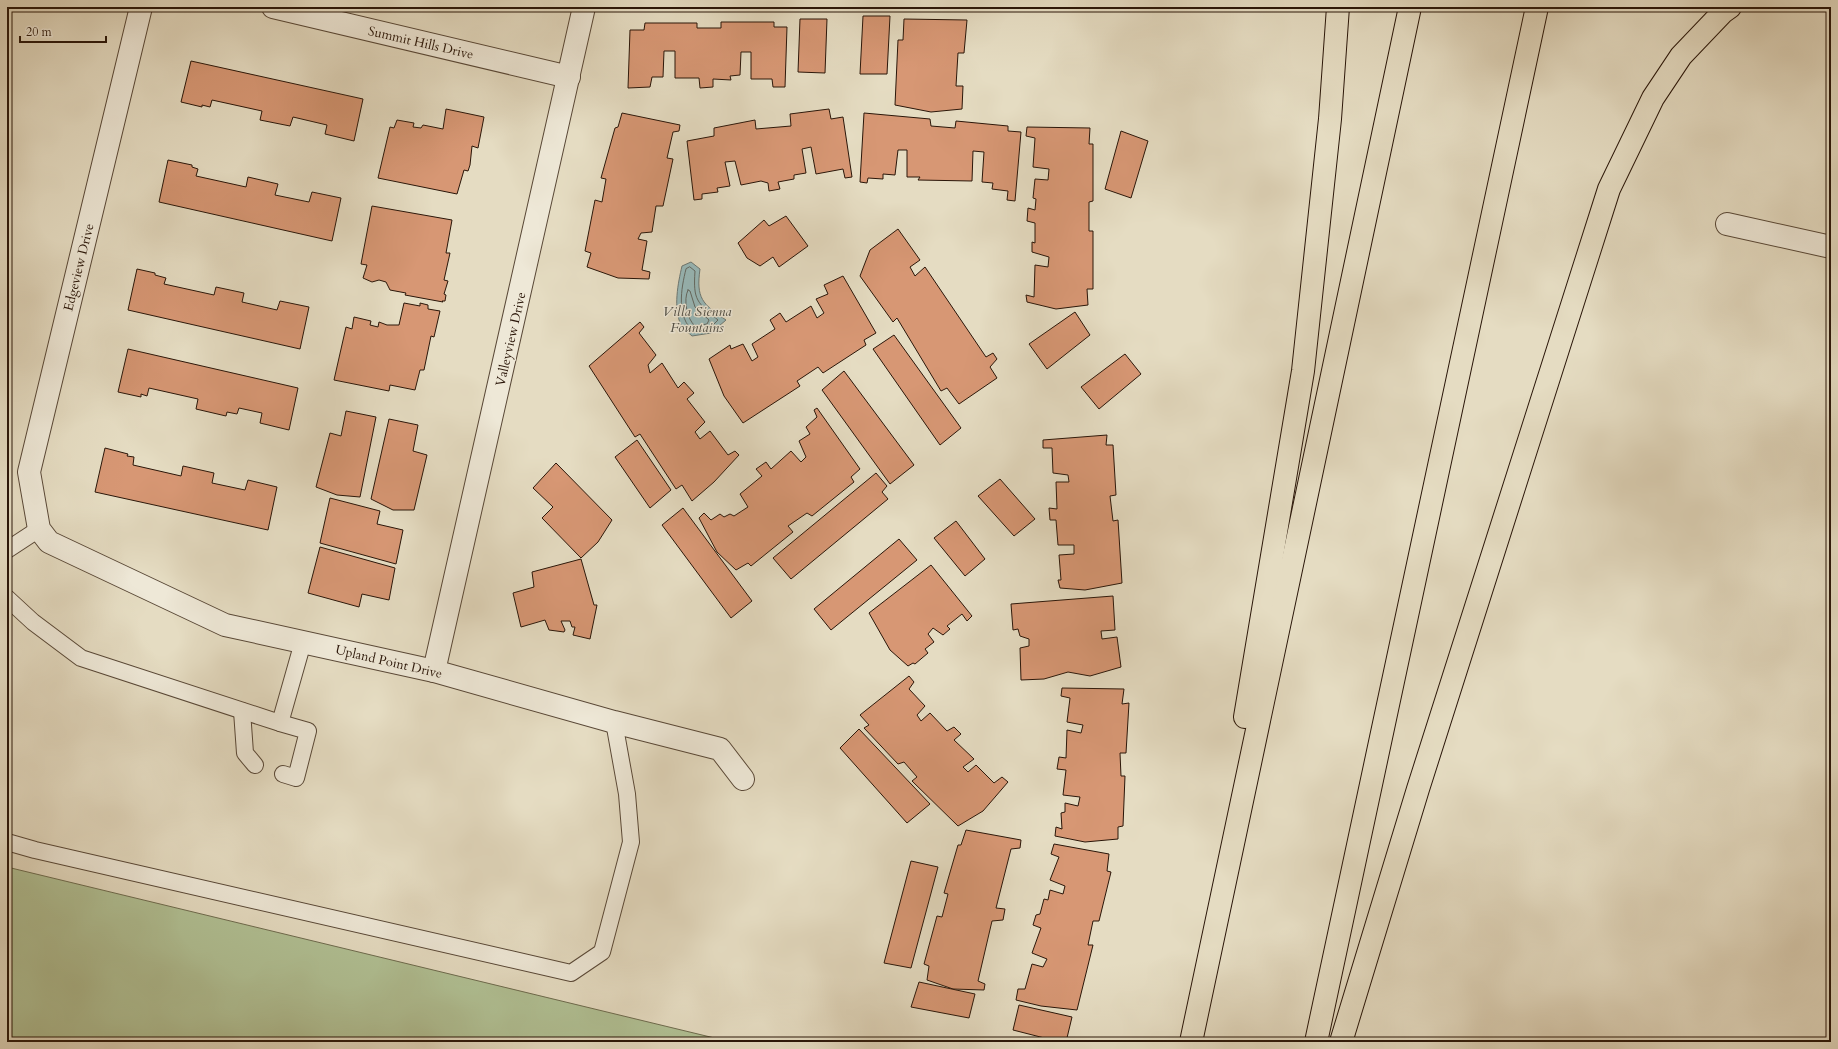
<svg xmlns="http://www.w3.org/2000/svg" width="1838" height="1049" font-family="Cardo,serif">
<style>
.green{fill:#b1c195;stroke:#6e6c4f}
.water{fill:#98babb;stroke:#6c7874}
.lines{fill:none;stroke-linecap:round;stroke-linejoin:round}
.shore{stroke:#616862;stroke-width:1}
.building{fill:#d79774;stroke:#2a1609}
.service-casing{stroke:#594837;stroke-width:18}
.minor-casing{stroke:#594837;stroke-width:24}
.motorway-casing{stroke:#2a1609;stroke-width:24}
.service{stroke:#eee8d7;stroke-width:16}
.minor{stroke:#eee8d7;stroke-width:22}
.motorway{stroke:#e5dcc2;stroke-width:22}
.labels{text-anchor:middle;stroke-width:3;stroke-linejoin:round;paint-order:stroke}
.street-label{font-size:13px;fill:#2a1609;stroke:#eee8d7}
.water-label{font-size:14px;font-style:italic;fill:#504f47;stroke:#eee8d7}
</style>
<rect width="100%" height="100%" fill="#e5dcc2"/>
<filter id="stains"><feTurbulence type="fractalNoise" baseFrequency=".005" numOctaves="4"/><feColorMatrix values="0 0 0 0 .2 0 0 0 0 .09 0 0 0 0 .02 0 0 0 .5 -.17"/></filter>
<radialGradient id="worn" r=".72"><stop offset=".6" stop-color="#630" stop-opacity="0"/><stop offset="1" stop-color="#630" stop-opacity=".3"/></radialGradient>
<!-- green -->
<path class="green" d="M7,867L731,1042H7Z"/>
<!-- water -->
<path class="water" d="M691,262L700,269C696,298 702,304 726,320L711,333L692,336C689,333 683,329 681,325C673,308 678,283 682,266Z"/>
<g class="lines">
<!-- shore -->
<g class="shore">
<path d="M690,267L695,271C693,301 697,302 718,320L709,329L694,332C676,317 681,289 686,269Z"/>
<path d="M688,290L690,291L695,307L709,320L707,324L695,326C687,319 683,300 688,290Z"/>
</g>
</g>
<!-- building -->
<g class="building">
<path d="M670,7H778L670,8Z"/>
<path d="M922,7H1035L1034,11L922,8Z"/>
<path d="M863,16H890L887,74H860Z"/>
<path d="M800,19H827L825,73L798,72Z"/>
<path d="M904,19L967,20L964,53H958L956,86H963L962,109L931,112L895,105L898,40H903Z"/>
<path d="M721,22H774V27H787L785,87H773L772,79H751V52H741L740,75L730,76L731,80L713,79V87L700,88L699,78H675V51H664L663,77H652L650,87L628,88L630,30H644L645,23H697V28H721Z"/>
<path d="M191,61L363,99L354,141L325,134L327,125L293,117L290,126L260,120L262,111L212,100L210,107L202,105V107L181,102Z"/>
<path d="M446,109L484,117L478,148L472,146L470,165L468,171L464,170L457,194L378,178L390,127L394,128L397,120L414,123L413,127L421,128L423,125L443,129Z"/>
<path d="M829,109L831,119L843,117L852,177L845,178L843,169L816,174L811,147L802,149L806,173L794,175V179L778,182L780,189L769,191L768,183L761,181L741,185L735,161L725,162L730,186L717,188L718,192L702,194V199L694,200L687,141L714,136V128L755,120L756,129L791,126L790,114Z"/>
<path d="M622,113L680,125L679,131L673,132L667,158L673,159L663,206H656L652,232L641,233L638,239L647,241L642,270L650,272L649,279L618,278L587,267L591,253L585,251L595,200L602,202L606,179L601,178L615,128L618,127Z"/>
<path d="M864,113L930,119L931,126L955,128L956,121L1008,126V131L1021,132L1015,201L1007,200L1008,191L992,189L993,183L982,182L984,152L973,151L972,181L918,180L920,177H907V150H898L895,175L883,174V179L868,178L867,183L860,182Z"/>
<path d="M1027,127L1090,128L1089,144H1093V201L1089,202V231H1093V289H1087L1088,305L1056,309L1027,302L1026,295L1034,297L1035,265L1048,267L1049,257L1032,252V242L1035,243V223L1027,221L1028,208L1035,210L1036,199L1033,198L1035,179L1048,180L1049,169L1033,167L1035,138L1026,136Z"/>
<path d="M1121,131L1148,141L1131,198L1105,189Z"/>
<path d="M168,160L192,165V167L198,169L196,176L246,187L248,177L278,184L275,195L309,202L312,192L341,198L332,241L159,202Z"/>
<path d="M372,206L452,220L446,253H450L444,280L448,281L444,294L446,295L445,301H442L443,302L405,295L406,293L390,290L386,282L379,280L372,282L363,278L367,265L361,264Z"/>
<path d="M786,216L808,246L779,267L773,257L760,266L747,258L738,243L764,220L769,226Z"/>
<path d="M898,229L920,260L910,267L915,276L925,267L986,357L993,353L997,359L990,367L997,378L959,404L947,388L941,391L897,318L893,322L860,276L870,250Z"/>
<path d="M137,269L155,273V275L166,278L164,284L214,295L216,287L244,293L242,302L277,310L280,301L309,307L300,349L128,310Z"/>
<path d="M843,276L876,333L864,340L866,345L823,373L818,367L797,381L800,386L743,423L724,396L709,359L730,345L731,349L743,344L752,361L758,357L752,344L775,329L770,320L780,313L786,322L811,306L817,318L824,313L816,299L828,294L824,285Z"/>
<path d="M404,303L420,306V303L428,305V309L440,311L434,337L431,336L424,370H420L415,390L390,385L389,391L334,380L346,327L352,329L354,317L371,321L370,325L378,327L379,322L387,325H399Z"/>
<path d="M1075,312L1090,335L1047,369L1029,344Z"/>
<path d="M640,322L644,327L639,333L656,355L648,365L650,373L662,363L678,388L684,382L694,393L687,399L705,422L695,432L700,439L710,431L728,455L735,451L739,455L714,482L692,501L682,485L676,489L640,434L635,437L589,366Z"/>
<path d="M894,335L961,428L940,445L873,349Z"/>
<path d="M128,349L298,388L289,430L260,423L262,413L239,408L237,414L227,412L226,416L196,409L198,399L149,388L147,396L141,394V397L118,392Z"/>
<path d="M1125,354L1141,374L1099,409L1081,387Z"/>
<path d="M844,371L914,465L890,484L822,390Z"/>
<path d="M817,408L860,469L851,477L854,482L812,516L807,513L788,526L793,532L751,566L748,563L736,570L717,552L699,518L704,513L711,520L720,514L724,517L730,514L734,516L748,507L740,494L762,476L756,469L766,462L771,469L791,451L801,462L806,457L799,441L810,434L806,427L817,417L814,410Z"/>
<path d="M346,411L376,417L360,497L337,495L316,487L330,433L341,436Z"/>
<path d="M389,419L418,425L413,451L427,455L414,510H393L371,499Z"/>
<path d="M1107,435L1106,445H1113L1116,495L1110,496L1113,521L1118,520L1122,583L1085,590L1060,588L1058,580H1061L1059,555L1074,554V545H1058L1056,520H1050L1049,508L1057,509L1056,482H1069L1068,475L1053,473L1052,448H1043V440Z"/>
<path d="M637,440L671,490L650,508L615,457Z"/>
<path d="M105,448L128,454L127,456L134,457L133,465L181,476L183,466L214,473L212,483L245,490L248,480L277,487L268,530L95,492Z"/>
<path d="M556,463L612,520L598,542L581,558L542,518L553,507L533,488Z"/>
<path d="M876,473L887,486L882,492L888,499L791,579L773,558Z"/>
<path d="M1000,479L1035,519L1014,536L978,496Z"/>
<path d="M330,498L380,511L377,524L403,530L396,564L320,543Z"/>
<path d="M683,508L752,601L731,618L662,525Z"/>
<path d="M956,521L985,559L965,576L934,538Z"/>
<path d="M899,539L917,560L831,630L814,609Z"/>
<path d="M320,547L395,568L389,600L362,594L359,607L308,593Z"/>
<path d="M581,559L594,605H597L590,639L573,635L575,627H572L570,621H561L565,630L564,632L549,630L545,620L521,627L513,593L534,587L532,572Z"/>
<path d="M931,565L972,616L967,621L962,614L947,626L950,629L943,635L933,628L928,634L934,642L925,649L928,653L915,664L913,663L908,666L890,650L869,613Z"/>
<path d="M1113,596L1115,630L1101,631L1102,639L1117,637L1121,667L1090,676L1068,672L1044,679L1021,680L1020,648L1029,646V639L1020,636L1018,629L1013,630L1011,604Z"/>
<path d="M909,676L914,682L909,689L925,706L917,715L921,721L930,713L947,731L954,727L961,734L954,740L974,759L963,767L968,772L976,765L994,783L1002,777L1008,782L983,811L958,826L912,781L917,777L904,762L898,764L864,728L869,725L860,715Z"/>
<path d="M1062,688L1124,689L1122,704L1129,703L1126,753H1120L1121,776H1125L1123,826L1118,827V839L1085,842L1055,836L1056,827L1062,829L1061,813L1065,812V803L1078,806L1080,797L1063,795L1066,770L1057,769L1059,757L1066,758L1067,730L1081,733L1083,725L1067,722L1070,698L1061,696Z"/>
<path d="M859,729L930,804L907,823L840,748Z"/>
<path d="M966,830L1021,840L1020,848L1011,849L996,908L1005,909L1003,920L992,921L978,981L985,984L984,990L953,989L927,980L929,966L924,964L937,916L942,917L948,894L944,893L958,845H961Z"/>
<path d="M1054,844L1109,854L1107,871L1111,872L1099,921H1093L1088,945H1093L1077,1010L1041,1006L1016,1000L1018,989H1025L1032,964L1043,967L1047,959L1032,953L1041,928L1033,925L1036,915L1040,914L1044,899L1048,900L1050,890L1063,894L1065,886L1050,880L1059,857L1051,854Z"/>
<path d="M911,861L938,867L911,968L884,963Z"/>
<path d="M919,982L975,994L969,1018L911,1007Z"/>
<path d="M1019,1005L1072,1017L1066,1042H1060L1013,1030Z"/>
</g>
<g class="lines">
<defs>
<g id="service">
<path d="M7,550L39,529"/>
<path d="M7,598L33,622L81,658L280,723L303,642"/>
<path d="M242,711L245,753L255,765"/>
<path d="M280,723L308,731L296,778L283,774"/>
<path d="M7,842L35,850L571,973L602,952L631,842L627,794L614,722"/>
</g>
<g id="minor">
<path d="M141,7L29,472L39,529L49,542L225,625L434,671L614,722L720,749L743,779"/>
<path d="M273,7L569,77"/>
<path d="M1727,224L1831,247"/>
<path d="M434,671L584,7"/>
</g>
<g id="motorway">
<path d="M1245,717L1303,371L1330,119L1338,7"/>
<path d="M1191,1042L1410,7"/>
<path d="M1316,1042L1537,7"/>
<path d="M1341,1042L1418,789L1609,189L1653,98L1681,56L1723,12L1730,7"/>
</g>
</defs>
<!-- service casing -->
<use href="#service" class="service-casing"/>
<!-- minor casing -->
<use href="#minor" class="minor-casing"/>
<!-- motorway casing -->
<use href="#motorway" class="motorway-casing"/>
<!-- service -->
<use href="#service" class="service"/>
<!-- minor -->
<use href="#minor" class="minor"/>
<!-- motorway -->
<use href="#motorway" class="motorway"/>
</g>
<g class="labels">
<!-- street labels -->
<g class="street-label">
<text transform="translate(421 42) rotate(13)" y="5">Summit Hills Drive</text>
<text transform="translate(78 267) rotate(-76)" y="5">Edgeview Drive</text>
<text transform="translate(510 339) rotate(-77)" y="5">Valleyview Drive</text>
<text transform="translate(389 661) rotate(13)" y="5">Upland Point Drive</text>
</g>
<!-- water labels -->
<g class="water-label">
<text x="697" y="316">Villa Sienna<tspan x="697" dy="16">Fountains</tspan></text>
</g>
</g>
<!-- margin -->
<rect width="1838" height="1049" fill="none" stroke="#e5dcc2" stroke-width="24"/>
<rect x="8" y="8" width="1822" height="1033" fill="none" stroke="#2a1609" stroke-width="2"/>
<rect x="12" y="12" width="1814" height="1025" fill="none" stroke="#2a1609"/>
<!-- scale -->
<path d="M20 36v6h86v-6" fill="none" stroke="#2a1609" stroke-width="2"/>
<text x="26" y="36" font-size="12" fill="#2a1609" stroke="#eee8d7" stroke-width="3" paint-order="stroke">20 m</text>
<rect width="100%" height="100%" filter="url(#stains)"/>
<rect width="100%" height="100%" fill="url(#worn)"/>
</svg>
